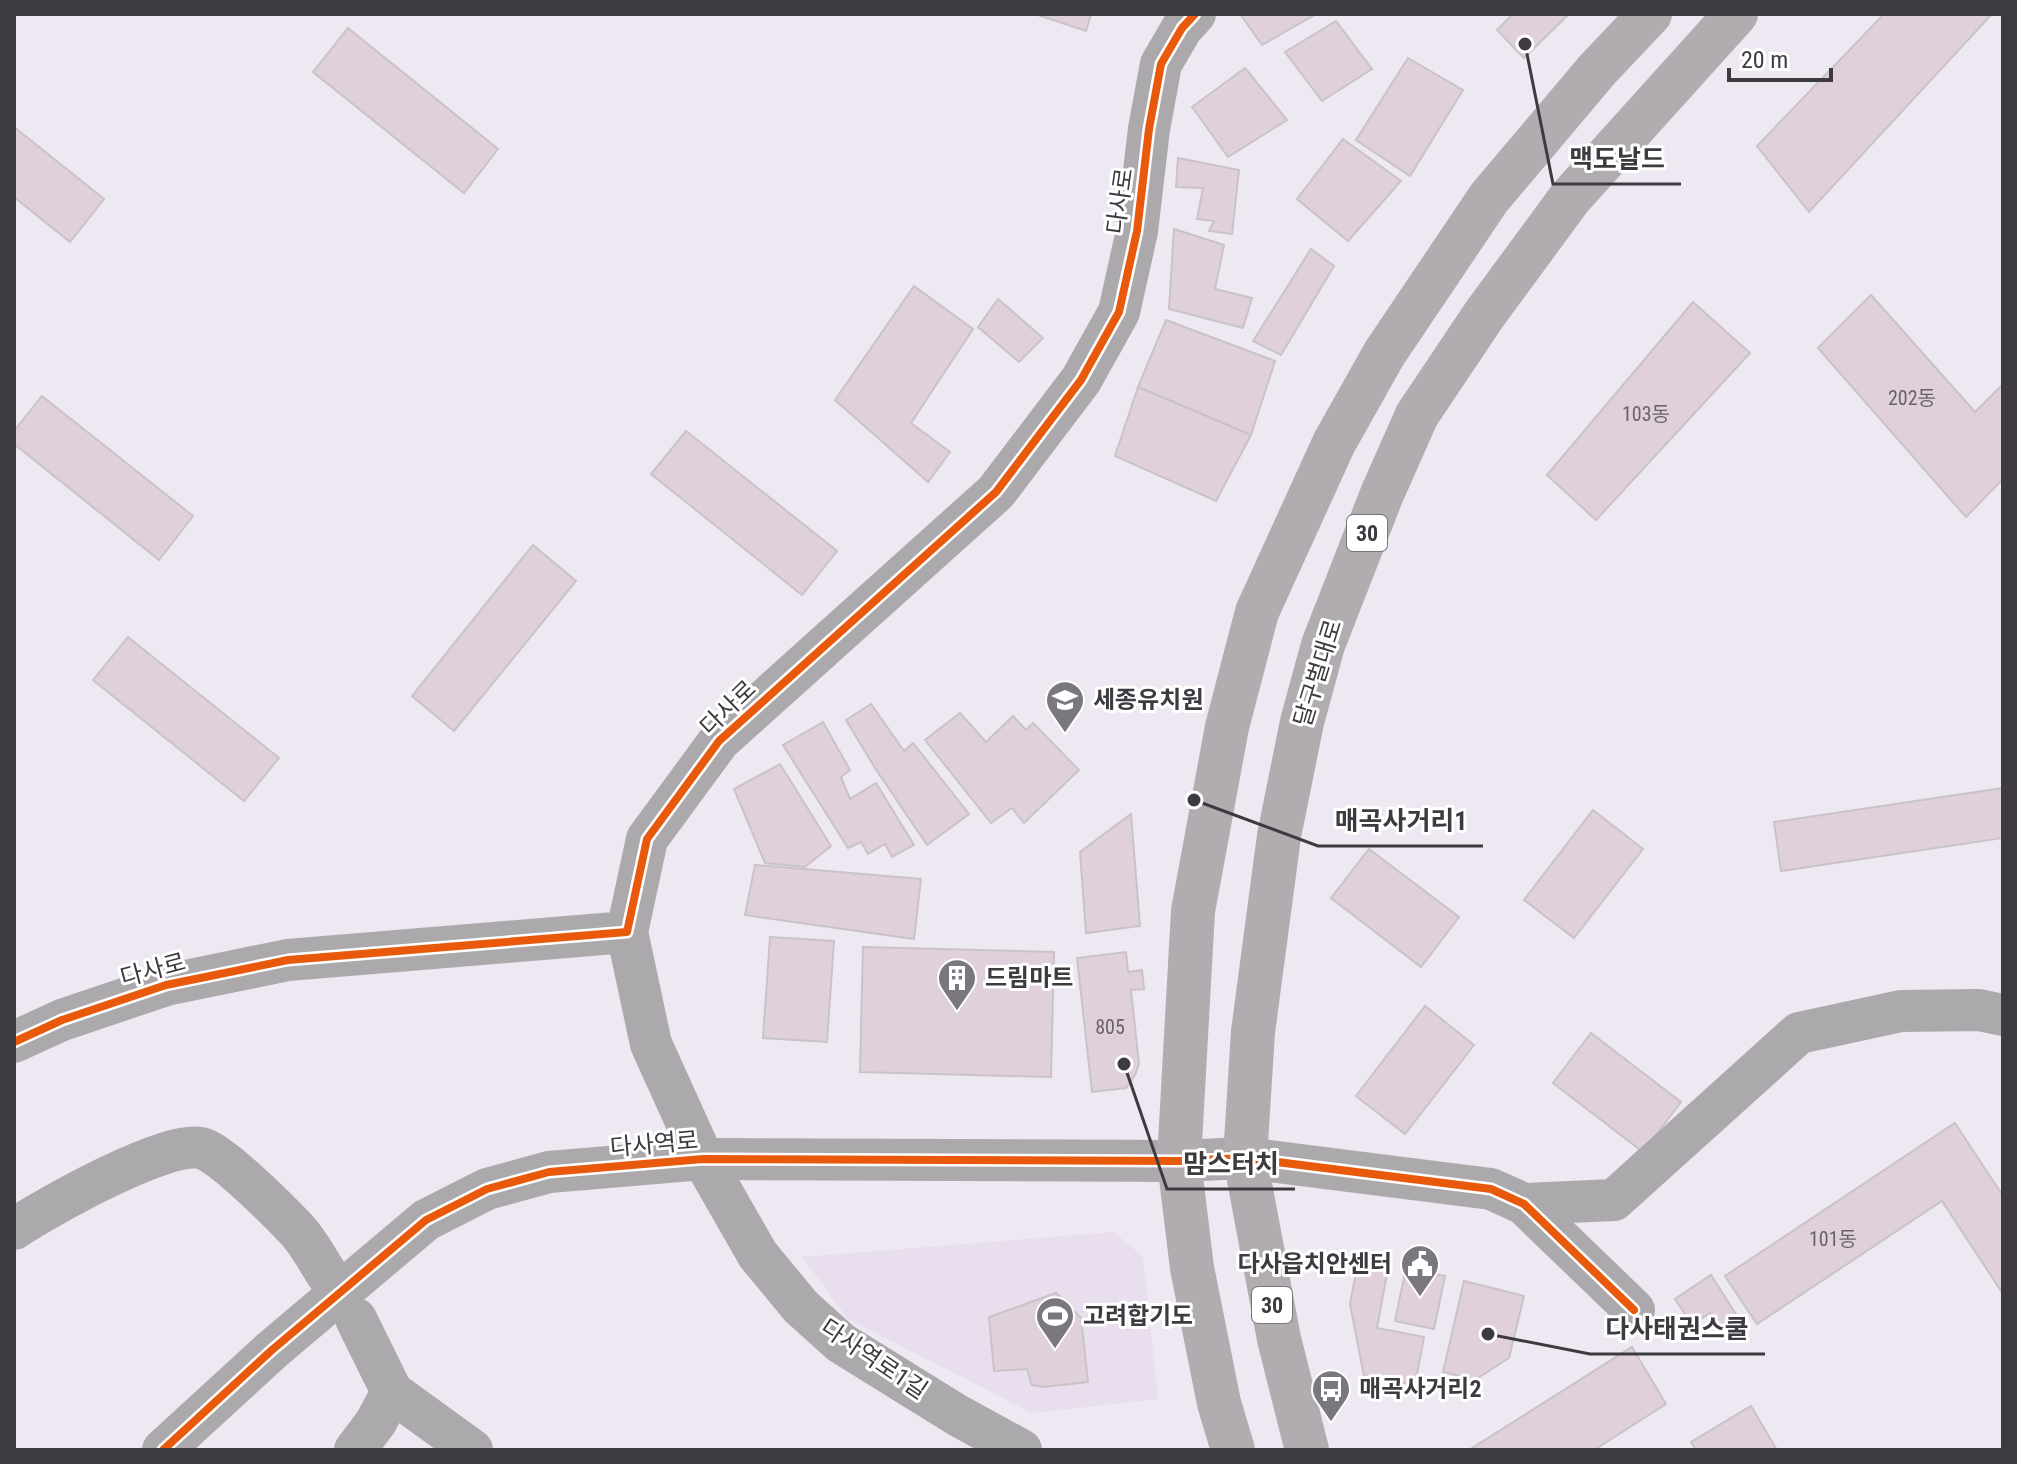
<svg xmlns="http://www.w3.org/2000/svg" width="2017" height="1464" font-family="'Roboto Condensed','Noto Sans KR',sans-serif">
<style>
.built{fill:#e8deee}
.building{fill:#e0d0db;stroke:#c9c3c8;stroke-width:2}
.lines{fill:none;stroke-linecap:round;stroke-linejoin:round}
.minor{stroke:#aca9ac;stroke-width:42}
.major{stroke:#b1acb0;stroke-width:44}
.cycleway-casing{stroke:#fff;stroke-width:13}
.cycleway{stroke:#e8590c;stroke-width:8}
.labels{text-anchor:middle;stroke-width:6;stroke-linejoin:round;paint-order:stroke}
.number-label{font-size:20px;fill:#686269}
.shield{fill:#fff;stroke:#777579;stroke-width:2}
.shield-label{font-size:22px;font-weight:bold;fill:#3d3a40}
.street-label{font-size:24px;fill:#3d3a40;stroke:#fff}
.poi-label{font-size:24px;font-weight:bold;fill:#3d3a40;stroke:#fff;text-anchor:start}
.leader{fill:none;stroke:#3d3a40;stroke-width:3}
.callout-dot{fill:#3d3a40;stroke:#fff;stroke-width:3}
.callout-label{font-size:26px;text-anchor:middle;font-weight:bold;fill:#3d3a40;stroke:#fff;stroke-width:6;stroke-linejoin:round;paint-order:stroke}
</style>
<rect width="100%" height="100%" fill="#ede8f1"/>
<!-- built -->
<path class="built" d="M1114,1232L1143,1257L1158,1399L1032,1413L848,1319L802,1257Z"/>
<!-- building -->
<g class="building">
<path d="M1035,14H1091L1086,31Z"/>
<path d="M1240,14H1316L1262,45Z"/>
<path d="M1513,14H1569L1524,58L1497,30Z"/>
<path d="M1884,14H1992L1809,212L1757,146Z"/>
<path d="M1336,21L1372,69L1322,101L1285,52Z"/>
<path d="M348,28L498,149L464,193L313,72Z"/>
<path d="M1408,58L1463,90L1410,176L1356,140Z"/>
<path d="M1245,68L1287,120L1228,157L1192,107Z"/>
<path d="M14,127L104,199L70,242L14,197Z"/>
<path d="M1343,139L1401,181L1348,241L1297,199Z"/>
<path d="M1178,158L1239,170L1232,234L1209,231L1214,221L1197,219L1203,188L1176,187Z"/>
<path d="M1174,229L1224,245L1215,289L1252,298L1243,328L1169,309Z"/>
<path d="M1311,249L1334,266L1281,355L1253,341Z"/>
<path d="M914,286L973,329L911,423L950,452L928,482L835,400Z"/>
<path d="M1871,295L1975,412L2003,384V479L1966,517L1818,348Z"/>
<path d="M998,299L1043,338L1019,362L978,327Z"/>
<path d="M1693,302L1750,353L1596,520L1547,475Z"/>
<path d="M1166,320L1275,361L1251,435L1138,387Z"/>
<path d="M1138,387L1251,435L1216,501L1115,456Z"/>
<path d="M42,396L193,516L159,560L14,444V431Z"/>
<path d="M686,431L837,551L802,595L651,474Z"/>
<path d="M533,545L576,581L454,731L412,696Z"/>
<path d="M128,637L279,758L244,801L93,680Z"/>
<path d="M871,704L904,751L913,743L969,814L927,845L875,768L846,720Z"/>
<path d="M960,713L986,742L1013,716L1026,730L1033,723L1079,770L1024,823L1012,808L991,823L925,740Z"/>
<path d="M823,722L850,770L841,777L850,799L876,783L914,845L892,857L885,844L868,854L861,842L848,848L783,745Z"/>
<path d="M780,764L831,846L805,867L765,863L734,789Z"/>
<path d="M2003,788V838L1781,871L1774,822Z"/>
<path d="M1593,810L1643,849L1574,938L1524,900Z"/>
<path d="M1131,814L1140,926L1086,933L1080,852Z"/>
<path d="M1369,849L1459,917L1421,967L1331,898Z"/>
<path d="M755,865L921,879L914,939L745,915Z"/>
<path d="M770,937L834,941L827,1042L763,1038Z"/>
<path d="M863,947L1054,952L1051,1077L860,1072Z"/>
<path d="M1126,952L1128,972L1142,970L1144,989L1131,990L1139,1064L1135,1075L1126,1088L1092,1092L1077,958Z"/>
<path d="M1425,1006L1474,1045L1405,1134L1356,1096Z"/>
<path d="M1591,1033L1681,1102L1643,1152L1553,1083Z"/>
<path d="M1955,1123L2003,1196V1294L1942,1201L1757,1324L1725,1276Z"/>
<path d="M1360,1251L1390,1257L1377,1328L1424,1337L1415,1385L1364,1376L1350,1304Z"/>
<path d="M1406,1268L1445,1276L1434,1329L1395,1321Z"/>
<path d="M1711,1275L1739,1319L1721,1330L1710,1313L1692,1325L1675,1299Z"/>
<path d="M1464,1281L1524,1296L1509,1358L1475,1380L1443,1372Z"/>
<path d="M1056,1293L1081,1318L1088,1382L1043,1387L1032,1385L1027,1369L994,1371L989,1317Z"/>
<path d="M1632,1347L1666,1404L1594,1450H1469Z"/>
<path d="M1751,1406L1777,1450H1696L1691,1442Z"/>
</g>
<g class="lines">
<!-- minor -->
<g class="minor">
<path d="M627,932L651,1044L703,1159L758,1255L801,1307L841,1343L957,1415L1021,1450"/>
<path d="M14,1042L62,1020L166,985L288,960L627,932L647,839L719,741L996,492L1081,380L1119,312L1137,231L1149,129L1161,64L1182,28L1195,14"/>
<path d="M1524,1204L1614,1200L1799,1033L1901,1011L1979,1010L2003,1015"/>
<path d="M14,1229C44,1209 172,1136 204,1149C225,1157 280,1212 297,1230C309,1243 318,1261 328,1276"/>
<path d="M392,1392L472,1450"/>
<path d="M163,1450L272,1350L426,1220L487,1189L549,1172L703,1159L1179,1161L1245,1158L1491,1189L1524,1204L1634,1310"/>
<path d="M355,1450L376,1422L392,1392L356,1319"/>
</g>
<!-- major -->
<g class="major">
<path d="M1233,1450L1219,1403L1192,1268L1179,1161L1193,911L1227,727L1257,612L1334,443L1384,354L1489,198L1597,70L1650,14"/>
<path d="M1307,1450L1279,1339L1245,1158L1253,1032L1279,836L1302,722L1323,645L1382,494L1417,415L1484,315L1570,198L1736,14"/>
</g>
<defs>
<g id="cycleway">
<path d="M14,1042L62,1020L166,985L288,960L627,932L647,839L719,741L996,492L1081,380L1119,312L1137,231L1149,129L1161,64L1182,28L1195,14"/>
<path d="M163,1450L272,1350L426,1220L487,1189L549,1172L703,1159L1179,1161L1245,1158L1491,1189L1524,1204L1634,1310"/>
</g>
</defs>
<!-- cycleway casing -->
<use href="#cycleway" class="cycleway-casing"/>
<!-- cycleway -->
<use href="#cycleway" class="cycleway"/>
</g>
<!-- icons -->
<defs>
<symbol id="school-pin" viewBox="-11 -11 22 30"><path d="M0 17L-7.5 6A9.5 9.5 0 1 1 7.5 6Z" fill="#7b777e" stroke="#fff"/><path d="M0-5L7-2L0 1L-7-2ZM-4 1L0 2.5L4 1V4Q0 6-4 4Z" fill="#fff"/></symbol>
<symbol id="building-pin" viewBox="-11 -11 22 30"><path d="M0 17L-7.5 6A9.5 9.5 0 1 1 7.5 6Z" fill="#7b777e" stroke="#fff"/><path d="M-4-6H4V6H1V3H-1V6H-4ZM-2.5-4.3h1.7v1.8h-1.7ZM.8-4.3h1.7v1.8H.8ZM-2.5-1h1.7V.8h-1.7ZM.8-1h1.7V.8H.8Z" fill="#fff"/></symbol>
<symbol id="civic-pin" viewBox="-11 -11 22 30"><path d="M0 17L-7.5 6A9.5 9.5 0 1 1 7.5 6Z" fill="#7b777e" stroke="#fff"/><path d="M-.6-6.5H3V-4.5H.6V-3L4-1V1h2V6H-6V1h2V-1L-.6-3ZM-1.2 2.5V6h2.4V2.5Z" fill="#fff"/></symbol>
<symbol id="stadium-pin" viewBox="-11 -11 22 30"><path d="M0 17L-7.5 6A9.5 9.5 0 1 1 7.5 6Z" fill="#7b777e" stroke="#fff"/><path d="M0-5a6.5 5 0 1 0 0 10a6.5 5 0 1 0 0-10ZM-3.5-1.8h7v3.6h-7Z" fill="#fff"/></symbol>
<symbol id="bus-pin" viewBox="-11 -11 22 30"><path d="M0 17L-7.5 6A9.5 9.5 0 1 1 7.5 6Z" fill="#7b777e" stroke="#fff"/><path d="M-5-6H5V4H4V6H2V4H-2V6H-4V4H-5ZM-3.5-4V0h7V-4ZM-3.5 1.2v1.5H-2V1.2ZM2 1.2v1.5H3.5V1.2Z" fill="#fff"/></symbol>
</defs>
<g fill-rule="evenodd">
<use href="#school-pin" x="1043" y="678" width="44" height="60"/>
<use href="#building-pin" x="935" y="956" width="44" height="60"/>
<use href="#civic-pin" x="1398" y="1242" width="44" height="60"/>
<use href="#stadium-pin" x="1033" y="1294" width="44" height="60"/>
<use href="#bus-pin" x="1309" y="1367" width="44" height="60"/>
</g>
<g class="labels">
<!-- number labels -->
<g class="number-label">
<text x="1912" y="405">202동</text>
<text x="1646" y="421">103동</text>
<text x="1110" y="1034">805</text>
<text x="1833" y="1246">101동</text>
</g>
<!-- shield labels -->
<g class="shield">
<rect x="1347" y="515" width="40" height="36" rx="6"/>
<rect x="1252" y="1287" width="40" height="36" rx="6"/>
</g>
<g class="shield-label">
<text x="1367" y="541">30</text>
<text x="1272" y="1313">30</text>
</g>
<!-- street labels -->
<g class="street-label">
<text transform="translate(1120 201) rotate(-82)" y="8">다사로</text>
<text transform="translate(1318 673) rotate(-73)" y="8">달구벌대로</text>
<text transform="translate(728 708) rotate(-44)" y="8">다사로</text>
<text transform="translate(153 970) rotate(-15)" y="8">다사로</text>
<text transform="translate(654 1144) rotate(-5)" y="8">다사역로</text>
<text transform="translate(874 1359) rotate(34)" y="8">다사역로1길</text>
</g>
<!-- poi labels -->
<g class="poi-label">
<text x="1093" y="708">세종유치원</text>
<text x="985" y="986">드림마트</text>
<text x="1392" y="1272" text-anchor="end">다사읍치안센터</text>
<text x="1083" y="1324">고려합기도</text>
<text x="1359" y="1397">매곡사거리2</text>
</g>
</g>
<!-- callouts -->
<path class="leader" d="M1525 44L1553 184H1681M1194 800L1318 846H1483M1124 1064L1167 1189H1295M1488 1334L1590 1354H1765"/>
<g class="callout-dot">
<circle cx="1525" cy="44" r="8"/>
<circle cx="1194" cy="800" r="8"/>
<circle cx="1124" cy="1064" r="8"/>
<circle cx="1488" cy="1334" r="8"/>
</g>
<g class="callout-label">
<text x="1617" y="168">맥도날드</text>
<text x="1401" y="830">매곡사거리1</text>
<text x="1231" y="1173">맘스터치</text>
<text x="1677" y="1338">다사태권스쿨</text>
</g>
<!-- border -->
<rect width="2017" height="1464" fill="none" stroke="#3d3a40" stroke-width="32"/>
<!-- scale -->
<path d="M1729 68v12h102v-12" fill="none" stroke="#3d3a40" stroke-width="4"/>
<text x="1741" y="68" font-size="24" fill="#3d3a40" stroke="#ffffff" stroke-width="6" paint-order="stroke">20 m</text>
</svg>
